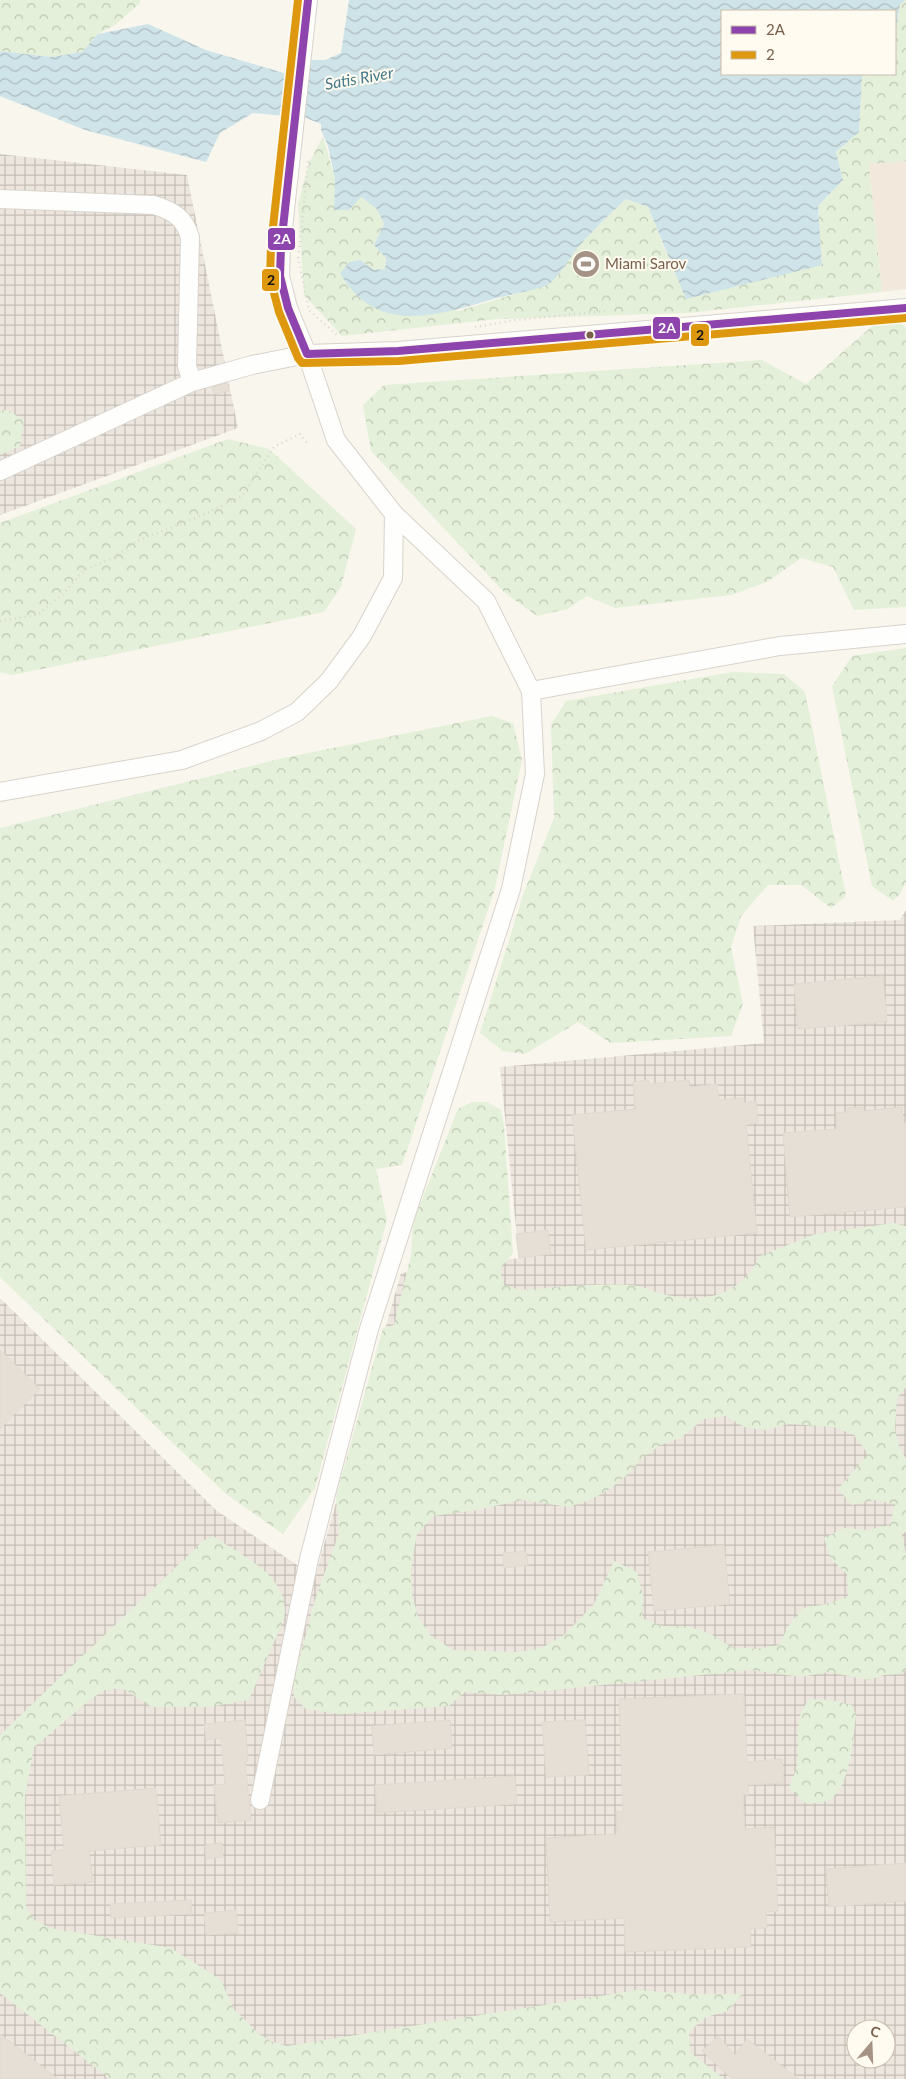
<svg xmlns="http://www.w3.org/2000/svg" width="906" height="2079" font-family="Lato,sans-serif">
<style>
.residential{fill:#f2e9dc}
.industrial{fill:url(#industrial-grid);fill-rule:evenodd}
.forest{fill:url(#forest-crowns);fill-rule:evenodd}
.water{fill:url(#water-waves)}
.building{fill:#e6dfd5;stroke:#e2d9d0}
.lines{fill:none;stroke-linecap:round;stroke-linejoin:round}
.minor-casing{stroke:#d8d3cc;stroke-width:20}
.path{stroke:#dbd6cf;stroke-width:2.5;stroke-dasharray:1 4;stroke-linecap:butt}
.minor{stroke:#fefefc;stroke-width:18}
.bus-1-casing{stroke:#fffbf0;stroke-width:11}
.bus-2-casing{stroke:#fffbf0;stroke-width:11}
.bus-1{stroke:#8e44ad;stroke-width:8}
.bus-2{stroke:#de980f;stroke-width:8}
.bus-dot{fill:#78604c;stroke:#fffbf0;stroke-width:2}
.labels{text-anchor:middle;stroke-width:4;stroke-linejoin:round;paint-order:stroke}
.poi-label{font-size:15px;fill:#78604c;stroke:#fffbf0;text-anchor:start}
.water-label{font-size:16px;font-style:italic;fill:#457a8b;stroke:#fffbf0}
.line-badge{stroke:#fffbf0;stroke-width:2}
.badge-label{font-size:14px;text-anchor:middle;font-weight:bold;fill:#fff}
.pale-badge-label{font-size:14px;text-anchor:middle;font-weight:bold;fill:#111}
</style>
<defs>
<pattern id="industrial-grid" width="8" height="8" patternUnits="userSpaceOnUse" patternTransform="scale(1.25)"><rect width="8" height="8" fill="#ece6de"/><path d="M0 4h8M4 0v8" fill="none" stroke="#c4beb6"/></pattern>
<pattern id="forest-crowns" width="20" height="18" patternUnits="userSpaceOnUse" patternTransform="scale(1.25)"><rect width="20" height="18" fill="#e4f0d9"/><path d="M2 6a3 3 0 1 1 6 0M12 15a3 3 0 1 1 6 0" fill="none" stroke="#bec6b2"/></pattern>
<pattern id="water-waves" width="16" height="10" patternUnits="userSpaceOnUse" patternTransform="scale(1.25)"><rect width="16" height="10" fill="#cfe4e9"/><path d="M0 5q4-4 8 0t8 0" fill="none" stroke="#adbcbf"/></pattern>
</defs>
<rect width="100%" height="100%" fill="#f9f6ee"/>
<!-- residential -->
<path class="residential" d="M906,161V289L882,292L869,163Z"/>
<!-- industrial -->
<g class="industrial">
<path d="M0,154L187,175L238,428L0,515Z"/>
<path d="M906,910V2079H0V1298L217,1511L315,1577L401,1273L519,1258L500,1067L764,1043L753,926L900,920ZM856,2029H886V2059H856Z"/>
</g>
<!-- forest -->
<g class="forest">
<path d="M0,0H140V3L115,25L98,34L82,52L51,57L0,51Z"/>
<path d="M906,0V161L869,164L882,292L688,313L497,319L342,336L304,295L298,204L309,163L323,136L335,179L334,210L361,197L377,208L384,224L374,245L386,258L385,269L374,270L350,262L458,311L549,284L579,245L626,199L648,207L667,255L822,265L818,206L843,180L836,152L859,132L862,77L864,74H895V38L900,4Z"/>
<path d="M878,321H899L906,328V607L854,610L833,567L801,558L767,582L731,595L615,608L587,596L567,609L537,616L505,593L371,451L363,405L384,385L762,360L806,384Z"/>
<path d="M7,410L24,420L20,446L0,455V411Z"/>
<path d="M228,439L269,449L356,529L341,587L324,612L12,675L0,672V523Z"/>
<path d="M906,648V882L900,894L893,901L872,886L832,686L852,656Z"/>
<path d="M732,672L784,674L805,692L846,896L831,908L801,885H768L741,916L731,947L743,1004L731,1036L611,1043L578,1022L525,1054L503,1051L480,1033L524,892L554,818L551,725L566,701Z"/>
<path d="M492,716L513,723L522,760L494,892L402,1165L376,1169L387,1220L315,1488L283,1534L226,1494L0,1277V828L283,758Z"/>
<path d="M472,1102H487L501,1110L504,1125L513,1253L500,1270L504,1285L520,1290C556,1288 594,1283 630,1285C641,1285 653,1292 663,1294C705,1304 740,1296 760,1256L815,1234L894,1223L906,1226V1387L897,1398L895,1429L899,1446L906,1459V1532L902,1534L906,1554V1670L900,1674L884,1675L868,1680L829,1672L801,1677L751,1670L504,1695L465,1692L449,1706L340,1714L306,1709L294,1697V1680L314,1603L339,1533L336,1496L383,1328L394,1325L411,1255L413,1222L458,1109ZM726,1416L744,1427L766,1430L789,1424L834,1427L854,1435L868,1454L838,1489L852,1505L874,1500L895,1504L890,1525L867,1530L844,1528L824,1538L831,1559L847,1574L848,1597L826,1604L803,1608L789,1625L779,1645L756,1649L731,1647L711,1634L687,1626H663L642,1618L643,1595L637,1572L614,1561L594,1604L564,1635L543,1647L520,1652L453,1650L431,1636L418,1617L412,1594L411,1569L417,1534L433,1516L477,1510L522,1500L569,1507L590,1500L610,1489L627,1475L642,1458L661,1445L682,1437L704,1419Z"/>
<path d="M213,1536C242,1556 292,1577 284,1619L249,1700L209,1707H152L122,1688L105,1690L91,1699L34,1747L25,1797L26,1908L35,1920L50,1928L171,1948L220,1979L234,2009L259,2034L272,2042L287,2046L637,1990L690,1994H743L728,2011L706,2017L689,2032L690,2052L724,2079H110L0,1993V1735L203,1541Z"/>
<path d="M810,1699L831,1700L852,1705L856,1715C853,1738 851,1787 829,1800C822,1804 813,1803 805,1803L789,1787C792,1780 796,1772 797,1764C801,1741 792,1716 810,1699Z"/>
</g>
<!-- water -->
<path class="water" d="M349,0H906L900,4L895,38V11H722V74H864L862,77L859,132L836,152L843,180L818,206L822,265L686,299L648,207L626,199C610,214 594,229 580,245C571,255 559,277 549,284C540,289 509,295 497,298C441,314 377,338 340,273L350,262L360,260L374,270L385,269L386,258L374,245L384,224L377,209L361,197L349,210H334L335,179L328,146L321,130V124L306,118L253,113L220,133L206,162L85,130L0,96V51L51,57L82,52L98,34L148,24L206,50L284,73L312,60H325L341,53Z"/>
<!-- building -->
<g class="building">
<path d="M227,383L229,391L214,394L212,387Z"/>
<path d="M883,976L887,1022L798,1029L794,984Z"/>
<path d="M648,1080L649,1084L689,1080L690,1087L717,1084L719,1100L743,1098V1103L756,1101L758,1123L746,1125L757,1233L586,1250L572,1115L635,1109L633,1082Z"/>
<path d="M863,1107V1111L902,1107L903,1123H906V1207L790,1217L783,1133L837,1129L836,1113L847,1112V1108Z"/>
<path d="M548,1230L551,1254L519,1258L516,1234Z"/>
<path d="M0,1350L40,1389L0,1429Z"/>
<path d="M724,1545L730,1604L654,1611L648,1552Z"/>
<path d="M526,1551L528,1565L504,1568L503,1553Z"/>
<path d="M744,1694L747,1762L782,1759L784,1783L748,1785V1795H743L745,1829L774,1827L778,1911L766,1912L767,1928L750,1929L751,1947L625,1952L624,1918L550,1922L546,1838L617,1834L616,1812L623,1811L619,1699Z"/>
<path d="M245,1720L248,1761L245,1762L251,1820L218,1823L214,1785L225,1784L221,1738L206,1740L204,1724Z"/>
<path d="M450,1720L452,1748L374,1755L372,1726Z"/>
<path d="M585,1720L589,1775L546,1777L542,1722Z"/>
<path d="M515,1776L517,1804L377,1813L375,1785Z"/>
<path d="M156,1788L161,1845L89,1851L93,1882L54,1885L51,1851L64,1850L59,1796Z"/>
<path d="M222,1843L223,1857L206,1859L205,1845Z"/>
<path d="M906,1863V1901L829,1907L826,1869Z"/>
<path d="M191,1900L192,1914L111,1918L110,1904Z"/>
<path d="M236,1910L238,1933L206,1935L204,1913Z"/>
<path d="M0,2034L58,2079H0Z"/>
<path d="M718,2036L735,2055L747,2039L799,2079H732L702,2051Z"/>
</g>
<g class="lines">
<defs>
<g id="minor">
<path d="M0,199L154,205C173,211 184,217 190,237L187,366L192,382"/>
<path d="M0,471L192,382L252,365L307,354L398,351L906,308"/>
<path d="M531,691L780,646L906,634"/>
<path d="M0,792L182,760L261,731L297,712L329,681L362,636L393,578L394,514L336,440L307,354L288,308L280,276L281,246L308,0"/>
<path d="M260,1800L309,1559L369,1329L511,889L535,774L531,691L486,601L394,514"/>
</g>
</defs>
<!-- minor casing -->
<use href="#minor" class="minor-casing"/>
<!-- path -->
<g class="path">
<path d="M299,252L308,161"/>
<path d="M298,257L309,310L337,335"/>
<path d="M475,327L516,320L606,311"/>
<path d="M0,621L37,615L63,594L84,570L113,558L137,541L205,514L242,496L274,447L300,434L309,445"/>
</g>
<!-- minor -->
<use href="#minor" class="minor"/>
<defs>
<path id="bus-1" d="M308,0L281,246L280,276L288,308L307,354L398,351L906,308"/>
<path id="bus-2" d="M298,0L271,245L270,278L279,312L298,358L302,363L399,361L906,318"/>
</defs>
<!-- bus-1 casing -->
<use href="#bus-1" class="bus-1-casing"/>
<!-- bus-2 casing -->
<use href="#bus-2" class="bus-2-casing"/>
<!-- bus-1 -->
<use href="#bus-1" class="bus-1"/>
<!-- bus-2 -->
<use href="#bus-2" class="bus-2"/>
</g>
<!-- icons -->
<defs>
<symbol id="stadium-disc" viewBox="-11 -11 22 22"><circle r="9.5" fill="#a59485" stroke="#fffbf0"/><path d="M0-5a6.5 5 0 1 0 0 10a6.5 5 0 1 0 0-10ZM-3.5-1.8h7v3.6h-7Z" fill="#fff"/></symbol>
</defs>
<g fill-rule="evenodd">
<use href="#stadium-disc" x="570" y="248" width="32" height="32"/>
</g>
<!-- markers -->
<circle class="bus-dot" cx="590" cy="335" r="4.5"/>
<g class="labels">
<!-- poi labels -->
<g class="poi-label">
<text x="605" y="269">Miami Sarov</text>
</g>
<!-- water labels -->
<g class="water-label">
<text transform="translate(359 78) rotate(-10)" y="6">Satis River</text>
</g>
</g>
<g class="line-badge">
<rect x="267" y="227" width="29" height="24" rx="5" fill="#8e44ad"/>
<rect x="261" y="268" width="19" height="24" rx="5" fill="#de980f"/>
<rect x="652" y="316" width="29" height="24" rx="5" fill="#8e44ad"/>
<rect x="690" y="323" width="20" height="24" rx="5" fill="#de980f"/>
</g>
<g class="badge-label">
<text x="282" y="244">2А</text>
<text x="667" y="333">2А</text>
</g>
<g class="pale-badge-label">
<text x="271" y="285">2</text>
<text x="700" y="340">2</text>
</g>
<!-- legend -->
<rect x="721" y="10" width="175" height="65" fill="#fffbf0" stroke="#c9bdae"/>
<rect x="731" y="26" width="25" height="8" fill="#8e44ad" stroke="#c9bdae"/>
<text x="766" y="35" font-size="15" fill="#78604c">2А</text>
<rect x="731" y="51" width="25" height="8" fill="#de980f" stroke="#c9bdae"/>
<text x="766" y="60" font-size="15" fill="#78604c">2</text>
<!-- north arrow -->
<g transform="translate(871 2044) rotate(19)"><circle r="24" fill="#fffbf0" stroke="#c9bdae"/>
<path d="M0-4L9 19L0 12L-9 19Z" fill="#a59485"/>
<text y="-8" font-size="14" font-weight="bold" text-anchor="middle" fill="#78604c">С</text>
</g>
</svg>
